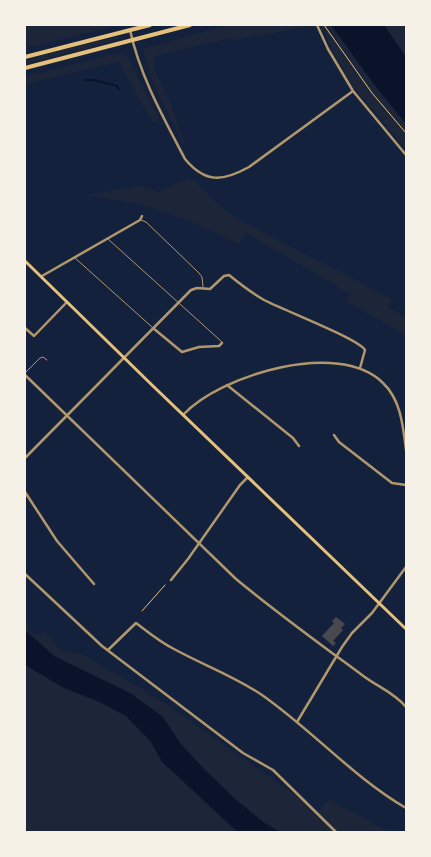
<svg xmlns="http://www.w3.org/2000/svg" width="431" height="857" font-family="Cabin,sans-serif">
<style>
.green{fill:#1d2539}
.water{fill:#0b132b}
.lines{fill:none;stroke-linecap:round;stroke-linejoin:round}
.stream{stroke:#0b132b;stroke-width:2}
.building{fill:#48494c}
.path{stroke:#e5c07b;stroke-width:1}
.service{stroke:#b1986c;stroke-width:1}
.minor{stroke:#b1986c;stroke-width:2.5}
.secondary{stroke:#e5c07b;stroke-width:3}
.primary{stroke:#e5c07b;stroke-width:4}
</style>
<rect width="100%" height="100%" fill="#14213d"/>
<!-- green -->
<g class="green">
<path d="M25,25H113L104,29L25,48Z"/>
<path d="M228,25H312C285,32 258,35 231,41L230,38L154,56V69L171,104L187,153L153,82L143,49Z"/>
<path d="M321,25H331L376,87L406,124V149L353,86L335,56Z"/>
<path d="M384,25H406V57Z"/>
<path d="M115,37H122L124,38L25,65V60Z"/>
<path d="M118,53L128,58L160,120L153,123L119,62L25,84V77Z"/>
<path d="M188,178L198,183L199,187L235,218L392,299L387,307L406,318V335L347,302L351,294L246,233L239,244L194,223L144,205L87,195L138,186L159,192Z"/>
<path d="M25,617L29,633L40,635L44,630L61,650L82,654L160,700L318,811L329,799L388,832H280L263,822L234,798L203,768L180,743L163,717L85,672L54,656L25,630Z"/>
<path d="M25,662L126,716L151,742L163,762L180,776L221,818L239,832H25Z"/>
</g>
<!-- water -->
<g class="water">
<path d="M331,25H384L406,57V124L376,87Z"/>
<path d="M25,630L54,656L130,693L163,717L180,743L203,768L234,798L263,822L280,832H238L162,762L151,742L126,716L102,703L64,688L25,665Z"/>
</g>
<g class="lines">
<!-- stream -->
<path class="stream" d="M85,80H94L117,86L119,89"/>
</g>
<!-- building -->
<path class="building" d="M336,617L345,624L341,628L343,630L333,641L336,643L333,646L322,636L334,623L332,621Z"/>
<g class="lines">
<!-- path -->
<g class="path">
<path d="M324,25L372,93L406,133"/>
<path d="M142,611L165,585"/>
</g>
<!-- service -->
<g class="service">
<path d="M141,220L146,222L199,273L202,277L203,287"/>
<path d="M108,239L222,342"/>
<path d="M75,258L152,327"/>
<path d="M25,373L40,358L43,357L47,360"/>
</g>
<!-- minor -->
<g class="minor">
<path d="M317,25L328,49L353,91L406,155"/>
<path d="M130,30C140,76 163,117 185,159C205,183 222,182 249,167L353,91"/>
<path d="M42,276L140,220L142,216"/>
<path d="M25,328L34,336L67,302"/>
<path d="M153,328L182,352L199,347L219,346L222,343"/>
<path d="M25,375L236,579C277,613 320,644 362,675C376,686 395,693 406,707"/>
<path d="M227,385L293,438L299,446"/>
<path d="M183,415C220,375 339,339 383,383C401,400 403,426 406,450"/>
<path d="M334,435L339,442L392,483L406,485"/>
<path d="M25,458L191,290L197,288L210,289L224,276L229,275C240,284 252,293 264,300C281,309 359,339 365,350L360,368"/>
<path d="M25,492L57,541L94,584"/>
<path d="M25,574L102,646L243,753L273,770L336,832"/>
<path d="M171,580L188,559L240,485L248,477"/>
<path d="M108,650L136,623C148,632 160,642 174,649C203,665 234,676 262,695C312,730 353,777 406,808"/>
<path d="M297,722L342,647L352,633L372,613L406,567"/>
</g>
<!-- secondary -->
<path class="secondary" d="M25,261L154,387L406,629"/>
<!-- primary -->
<g class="primary">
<path d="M25,57L150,25"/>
<path d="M25,68L190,25"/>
</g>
</g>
<!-- border -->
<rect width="431" height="857" fill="none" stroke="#f6f1e7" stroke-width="52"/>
</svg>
